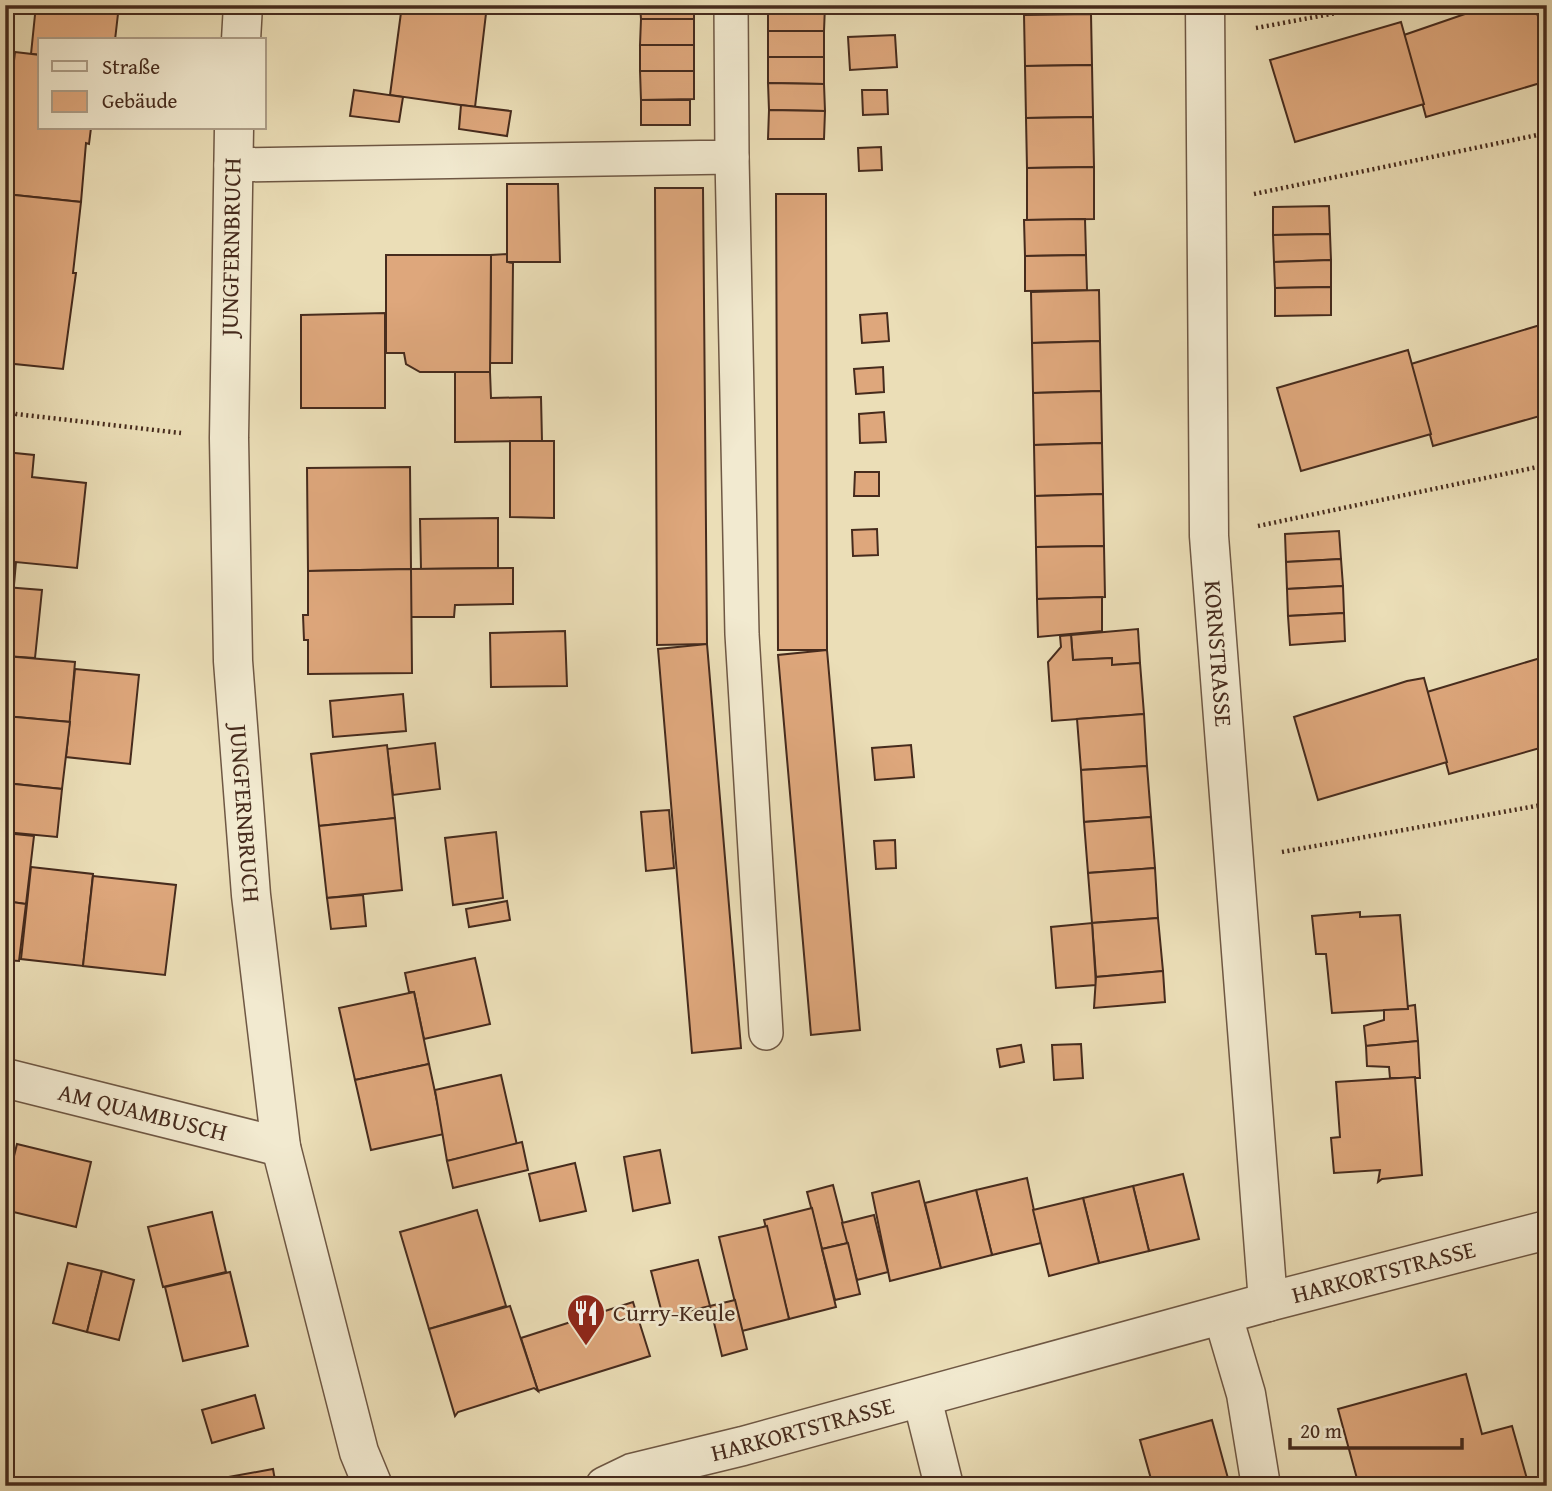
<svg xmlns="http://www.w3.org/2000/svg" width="1552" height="1491" font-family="'Gentium Book Plus',serif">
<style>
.building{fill:#dea77c;stroke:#462b1d;stroke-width:2}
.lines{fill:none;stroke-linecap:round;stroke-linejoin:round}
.service-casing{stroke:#6f5844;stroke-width:36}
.minor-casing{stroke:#6f5844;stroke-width:41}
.path{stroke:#462b1d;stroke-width:4.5;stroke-dasharray:2 3.5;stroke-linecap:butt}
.service{stroke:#f2ead0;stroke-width:33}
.minor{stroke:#f2ead0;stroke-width:38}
.labels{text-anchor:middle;stroke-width:5;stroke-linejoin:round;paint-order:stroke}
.street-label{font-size:24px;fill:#462b1d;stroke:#f2ead0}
.poi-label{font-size:24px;fill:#462b1d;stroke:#f2ead0;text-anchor:start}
</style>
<rect width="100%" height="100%" fill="#ebdeb7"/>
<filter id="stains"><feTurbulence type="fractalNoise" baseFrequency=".00286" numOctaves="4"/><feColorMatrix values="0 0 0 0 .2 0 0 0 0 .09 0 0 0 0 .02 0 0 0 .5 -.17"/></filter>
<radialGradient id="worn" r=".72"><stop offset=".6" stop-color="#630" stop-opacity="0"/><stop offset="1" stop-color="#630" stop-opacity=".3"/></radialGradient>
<!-- building -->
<g class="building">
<path d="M36,5H119L115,40H40V55L31,54Z"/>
<path d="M402,5H487L475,107L390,95Z"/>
<path d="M640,5H694V19H641Z"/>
<path d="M768,5H825L824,31H768Z"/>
<path d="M1024,5H1091V14L1024,15Z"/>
<path d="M1491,5H1535L1547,49V81L1426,117L1404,35Z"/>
<path d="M1547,5V49L1536,9Z"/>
<path d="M1091,14L1092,65L1025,66L1024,15Z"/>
<path d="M641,19H694V45H640Z"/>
<path d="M1401,22L1424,104L1295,142L1270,60Z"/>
<rect x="768" y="31" width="56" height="26"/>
<path d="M895,35L897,67L850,70L848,37Z"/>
<rect x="640" y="45" width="54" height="26"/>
<path d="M15,52L40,55V128H91L89,144L86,143L81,202L5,194V139Z"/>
<path d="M768,57H824V84L768,83Z"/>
<path d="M1092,65L1093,117L1026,118L1025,66Z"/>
<path d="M640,71H694V99L641,100Z"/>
<path d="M768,83L824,84L825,111L769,110Z"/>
<path d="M354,90L403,97L399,122L350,116Z"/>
<path d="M862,90H887L888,114L863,115Z"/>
<rect x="641" y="100" width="49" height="25"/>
<path d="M461,105L511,111L507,136L459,129Z"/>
<path d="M769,110L825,111L824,139H768Z"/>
<path d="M1093,117L1094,167L1027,168L1026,118Z"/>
<path d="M881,147L882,170L859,171L858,148Z"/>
<path d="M1094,167V219L1027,220V168Z"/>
<path d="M507,184H558L560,262H507Z"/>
<path d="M655,188H703L707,644L657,645Z"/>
<path d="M5,194L81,202L73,273H76L63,369L5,363Z"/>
<path d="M776,194H826L827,650H778Z"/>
<path d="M1329,206L1330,234L1273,235V207Z"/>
<path d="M1085,219L1086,255L1025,256L1024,220Z"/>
<path d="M1330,234L1331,260L1274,262L1273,235Z"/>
<path d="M507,254V262L513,263L512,363H490L491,255Z"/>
<path d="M386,255H491L490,372H420L406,364L404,353H386Z"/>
<path d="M1086,255L1087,290L1025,291V256Z"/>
<path d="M1331,260V287L1275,288L1274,262Z"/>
<path d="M1331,287V315L1275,316V288Z"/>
<path d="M1099,290L1100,341L1032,343L1031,292Z"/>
<path d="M385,313V408H301V315Z"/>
<path d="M887,313L889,341L862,343L860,315Z"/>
<path d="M1540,325L1547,353V414L1433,446L1411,364Z"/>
<path d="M1100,341L1101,391L1033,393L1032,343Z"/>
<path d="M1408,350L1431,434L1301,471L1277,388Z"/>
<path d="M883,367L884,392L856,394L854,369Z"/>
<path d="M455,372H490L491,398L541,397L542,441L455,442Z"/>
<path d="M1101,391L1102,443L1034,445L1033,393Z"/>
<path d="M884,412L886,442L860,443L859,414Z"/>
<path d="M510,441H554V518L510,517Z"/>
<path d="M1102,443L1103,494L1035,496L1034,445Z"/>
<path d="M5,452L34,455L32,477L86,483L77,568L16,562L14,585L5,584Z"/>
<path d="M410,467L411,569L308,571L307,468Z"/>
<path d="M855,472H879V496H854Z"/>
<path d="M1103,494L1104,546L1036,547L1035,496Z"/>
<path d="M498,518V568L421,569L420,519Z"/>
<path d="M877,529L878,555L853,556L852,530Z"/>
<path d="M1339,531L1341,559L1286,562L1285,534Z"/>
<path d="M1104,546L1105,597L1037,599L1036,547Z"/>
<path d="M1341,559L1343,586L1287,589L1286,562Z"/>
<path d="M513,568V604L455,605L454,617H411V569Z"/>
<path d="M411,569L412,673L308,674V640H304L303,615H308V571Z"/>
<path d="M1343,586L1344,613L1288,616L1287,589Z"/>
<path d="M5,587L42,590L35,658L5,656Z"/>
<path d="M1102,597V631L1038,637L1037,599Z"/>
<path d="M1344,613L1345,641L1290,645L1288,616Z"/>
<path d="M1138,629L1140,663L1112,665V658L1073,660L1071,635Z"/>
<path d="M565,631L567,686L491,687L490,633Z"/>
<path d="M1071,635L1073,660L1112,658V665L1140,663L1144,714L1052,721L1048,662L1061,647L1060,636Z"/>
<path d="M707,644L741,1048L692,1053L658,649Z"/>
<path d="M827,650L860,1030L811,1035L778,655Z"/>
<path d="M5,656L75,662L70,722L5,716Z"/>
<path d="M1547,656V746L1449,774L1427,692Z"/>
<path d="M75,669L139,675L130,764L66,757Z"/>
<path d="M1424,678L1447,762L1318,800L1294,717L1407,681Z"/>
<path d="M403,694L406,731L333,737L330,701Z"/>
<path d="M1144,714L1147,766L1081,770L1077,719Z"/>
<path d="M5,716L70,722L62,789L5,783Z"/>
<path d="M435,743L440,789L393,795L387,749Z"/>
<path d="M387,745L395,818L319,826L311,754Z"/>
<path d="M911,745L914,777L875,780L872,748Z"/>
<path d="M1147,766L1151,817L1084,822L1081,770Z"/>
<path d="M5,783L62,789L57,837L5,832Z"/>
<path d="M669,810L674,868L646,871L641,812Z"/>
<path d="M1151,817L1155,868L1088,873L1084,822Z"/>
<path d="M395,818L402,890L327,898L319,826Z"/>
<path d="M496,832L503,898L453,905L445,838Z"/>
<path d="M5,833L34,836L26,904L5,901Z"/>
<path d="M895,840L896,868L876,869L874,841Z"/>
<path d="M31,867L93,874L83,966L21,959Z"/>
<path d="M1155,868L1158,918L1092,923L1088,873Z"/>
<path d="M93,876L176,885L165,975L83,966Z"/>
<path d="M363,895L366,926L331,929L327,898Z"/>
<path d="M5,901L26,904L19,961L5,960Z"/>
<path d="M507,901L510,920L469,927L466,909Z"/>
<path d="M1360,912V917L1400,915L1408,1009L1332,1013L1326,954H1316L1312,916Z"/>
<path d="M1158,918L1163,971L1096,977L1092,923Z"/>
<path d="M1092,923L1096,985L1056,988L1051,927Z"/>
<path d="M475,958L490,1024L424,1039L414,992H409L405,973Z"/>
<path d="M1163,971L1165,1002L1094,1008L1096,977Z"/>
<path d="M414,992L429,1064L355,1080L339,1008Z"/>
<path d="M1415,1005L1418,1041L1366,1046L1364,1026L1384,1020V1010L1408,1009V1006Z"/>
<path d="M1418,1041L1420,1078H1390L1389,1067L1367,1066L1366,1046Z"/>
<path d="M1081,1044L1083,1078L1054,1080L1052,1045Z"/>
<path d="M1021,1045L1024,1062L1000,1067L997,1049Z"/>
<path d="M429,1064L444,1134L371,1150L355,1080Z"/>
<path d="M501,1075L517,1145L447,1161L435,1090Z"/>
<path d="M1415,1077L1422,1175L1382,1179L1378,1182L1380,1170L1334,1173L1331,1138L1340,1137L1336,1082Z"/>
<path d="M522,1142L528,1170L453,1188L447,1161Z"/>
<path d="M17,1144L91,1162L76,1227L5,1210V1192Z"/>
<path d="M660,1150L670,1203L633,1211L624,1157Z"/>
<path d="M575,1163L586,1211L540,1221L529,1174Z"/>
<path d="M1183,1174L1199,1239L1149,1251L1133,1186Z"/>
<path d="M1027,1178L1041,1243L992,1255L976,1190Z"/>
<path d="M919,1181L941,1268L890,1281L872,1193Z"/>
<path d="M833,1185L848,1243L822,1249L807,1192Z"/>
<path d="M1133,1186L1149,1251L1099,1263L1083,1198Z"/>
<path d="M976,1190L992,1255L941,1268L925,1203Z"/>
<path d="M1083,1198L1099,1263L1049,1276L1033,1210Z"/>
<path d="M812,1208L836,1307L789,1319L764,1220Z"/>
<path d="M477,1210L506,1306L429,1329L400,1232Z"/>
<path d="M212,1212L226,1272L163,1287L148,1227Z"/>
<path d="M874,1215L888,1272L857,1280L842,1223Z"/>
<path d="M767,1226L789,1319L742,1331L719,1237Z"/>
<path d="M848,1243L860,1294L835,1300L822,1249Z"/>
<path d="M698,1260L710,1306L663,1317L651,1271Z"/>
<path d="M68,1263L102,1271L87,1332L53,1323Z"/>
<path d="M102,1271L134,1280L119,1340L87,1332Z"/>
<path d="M230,1272L248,1346L183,1361L165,1287Z"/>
<path d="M735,1300L747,1349L722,1356L710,1306Z"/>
<path d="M633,1302L650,1356L538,1391L521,1338Z"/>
<path d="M510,1306L538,1391L534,1388L458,1412L455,1416L429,1329Z"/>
<path d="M1466,1374L1482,1434L1512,1426L1529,1486H1359L1338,1409Z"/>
<path d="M255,1395L264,1428L212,1443L202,1410Z"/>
<path d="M1212,1420L1229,1482L1215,1486H1153L1140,1440Z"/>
<path d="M273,1469L276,1486H193L201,1482Z"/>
</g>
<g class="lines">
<defs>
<g id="service">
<path d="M732,157L742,634L766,1033"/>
<path d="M231,165L732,157L731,5"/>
</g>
<g id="minor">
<path id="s1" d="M1205,5L1209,536L1268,1302"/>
<path d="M241,40L243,5"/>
<path id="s2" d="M234,128L229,438L233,661L251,895L281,1147L359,1452L373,1486"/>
<path id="s3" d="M5,1078L281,1147"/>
<path d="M1223,1316L1246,1394L1261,1486"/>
<path d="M922,1398L944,1486"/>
<path id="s4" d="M605,1486L632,1473L743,1446L1268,1302L1547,1230"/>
</g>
</defs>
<!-- service casing -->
<use href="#service" class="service-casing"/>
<!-- minor casing -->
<use href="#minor" class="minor-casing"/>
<!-- path -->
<g class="path">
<path d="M1256,28L1379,5"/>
<path d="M1254,194L1547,133"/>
<path d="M5,410L16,414L181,433"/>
<path d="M1258,526L1547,465"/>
<path d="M1282,852L1547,804"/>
</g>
<!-- service -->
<use href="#service" class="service"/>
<!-- minor -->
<use href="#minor" class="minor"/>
</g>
<!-- icons -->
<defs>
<symbol id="restaurant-pin" viewBox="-11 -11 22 30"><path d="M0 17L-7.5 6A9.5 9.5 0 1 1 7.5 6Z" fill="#8f2418" stroke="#f2ead0"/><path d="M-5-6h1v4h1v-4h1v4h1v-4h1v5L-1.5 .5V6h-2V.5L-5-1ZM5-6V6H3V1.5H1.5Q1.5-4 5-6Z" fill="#fff"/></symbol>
</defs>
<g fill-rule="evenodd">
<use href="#restaurant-pin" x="564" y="1291" width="44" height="60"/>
</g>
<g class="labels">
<!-- street labels -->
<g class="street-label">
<text transform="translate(231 247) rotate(-89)" y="8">JUNGFERNBRUCH</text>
<text dy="8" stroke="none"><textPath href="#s1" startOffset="649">KORNSTRASSE</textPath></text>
<text dy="8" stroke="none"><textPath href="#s2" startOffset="686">JUNGFERNBRUCH</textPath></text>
<text dy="8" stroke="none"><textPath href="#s3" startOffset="142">AM QUAMBUSCH</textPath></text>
<text dy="8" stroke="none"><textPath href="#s4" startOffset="808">HARKORTSTRASSE</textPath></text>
<text dy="8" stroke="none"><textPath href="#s4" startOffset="206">HARKORTSTRASSE</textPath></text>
</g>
<!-- poi labels -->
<g class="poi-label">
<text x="613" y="1321">Curry-Keule</text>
</g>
</g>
<!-- margin -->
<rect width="1552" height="1491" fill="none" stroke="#ebdeb7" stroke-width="28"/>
<rect x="7" y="7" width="1538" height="1477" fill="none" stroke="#462b1d" stroke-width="3.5"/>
<rect x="14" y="14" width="1524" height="1463" fill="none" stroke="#462b1d" stroke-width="2"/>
<!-- legend -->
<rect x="38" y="38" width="228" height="91" fill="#f2ead0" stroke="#ad9e88" stroke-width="2"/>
<rect x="52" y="61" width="35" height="10" fill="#f2ead0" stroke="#ad9e88" stroke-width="2"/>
<text x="102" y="74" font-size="21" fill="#462b1d">Straße</text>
<rect x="52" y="91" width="35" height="21" fill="#dea77c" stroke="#ad9e88" stroke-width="2"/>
<text x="102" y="108" font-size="21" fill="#462b1d">Gebäude</text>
<!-- scale -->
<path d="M1290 1438v10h172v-10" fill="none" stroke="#462b1d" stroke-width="3.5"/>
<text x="1300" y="1438" font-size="21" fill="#462b1d" stroke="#f2ead0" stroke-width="5" paint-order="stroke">20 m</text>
<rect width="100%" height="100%" filter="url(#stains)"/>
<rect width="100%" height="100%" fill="url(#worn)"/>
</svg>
